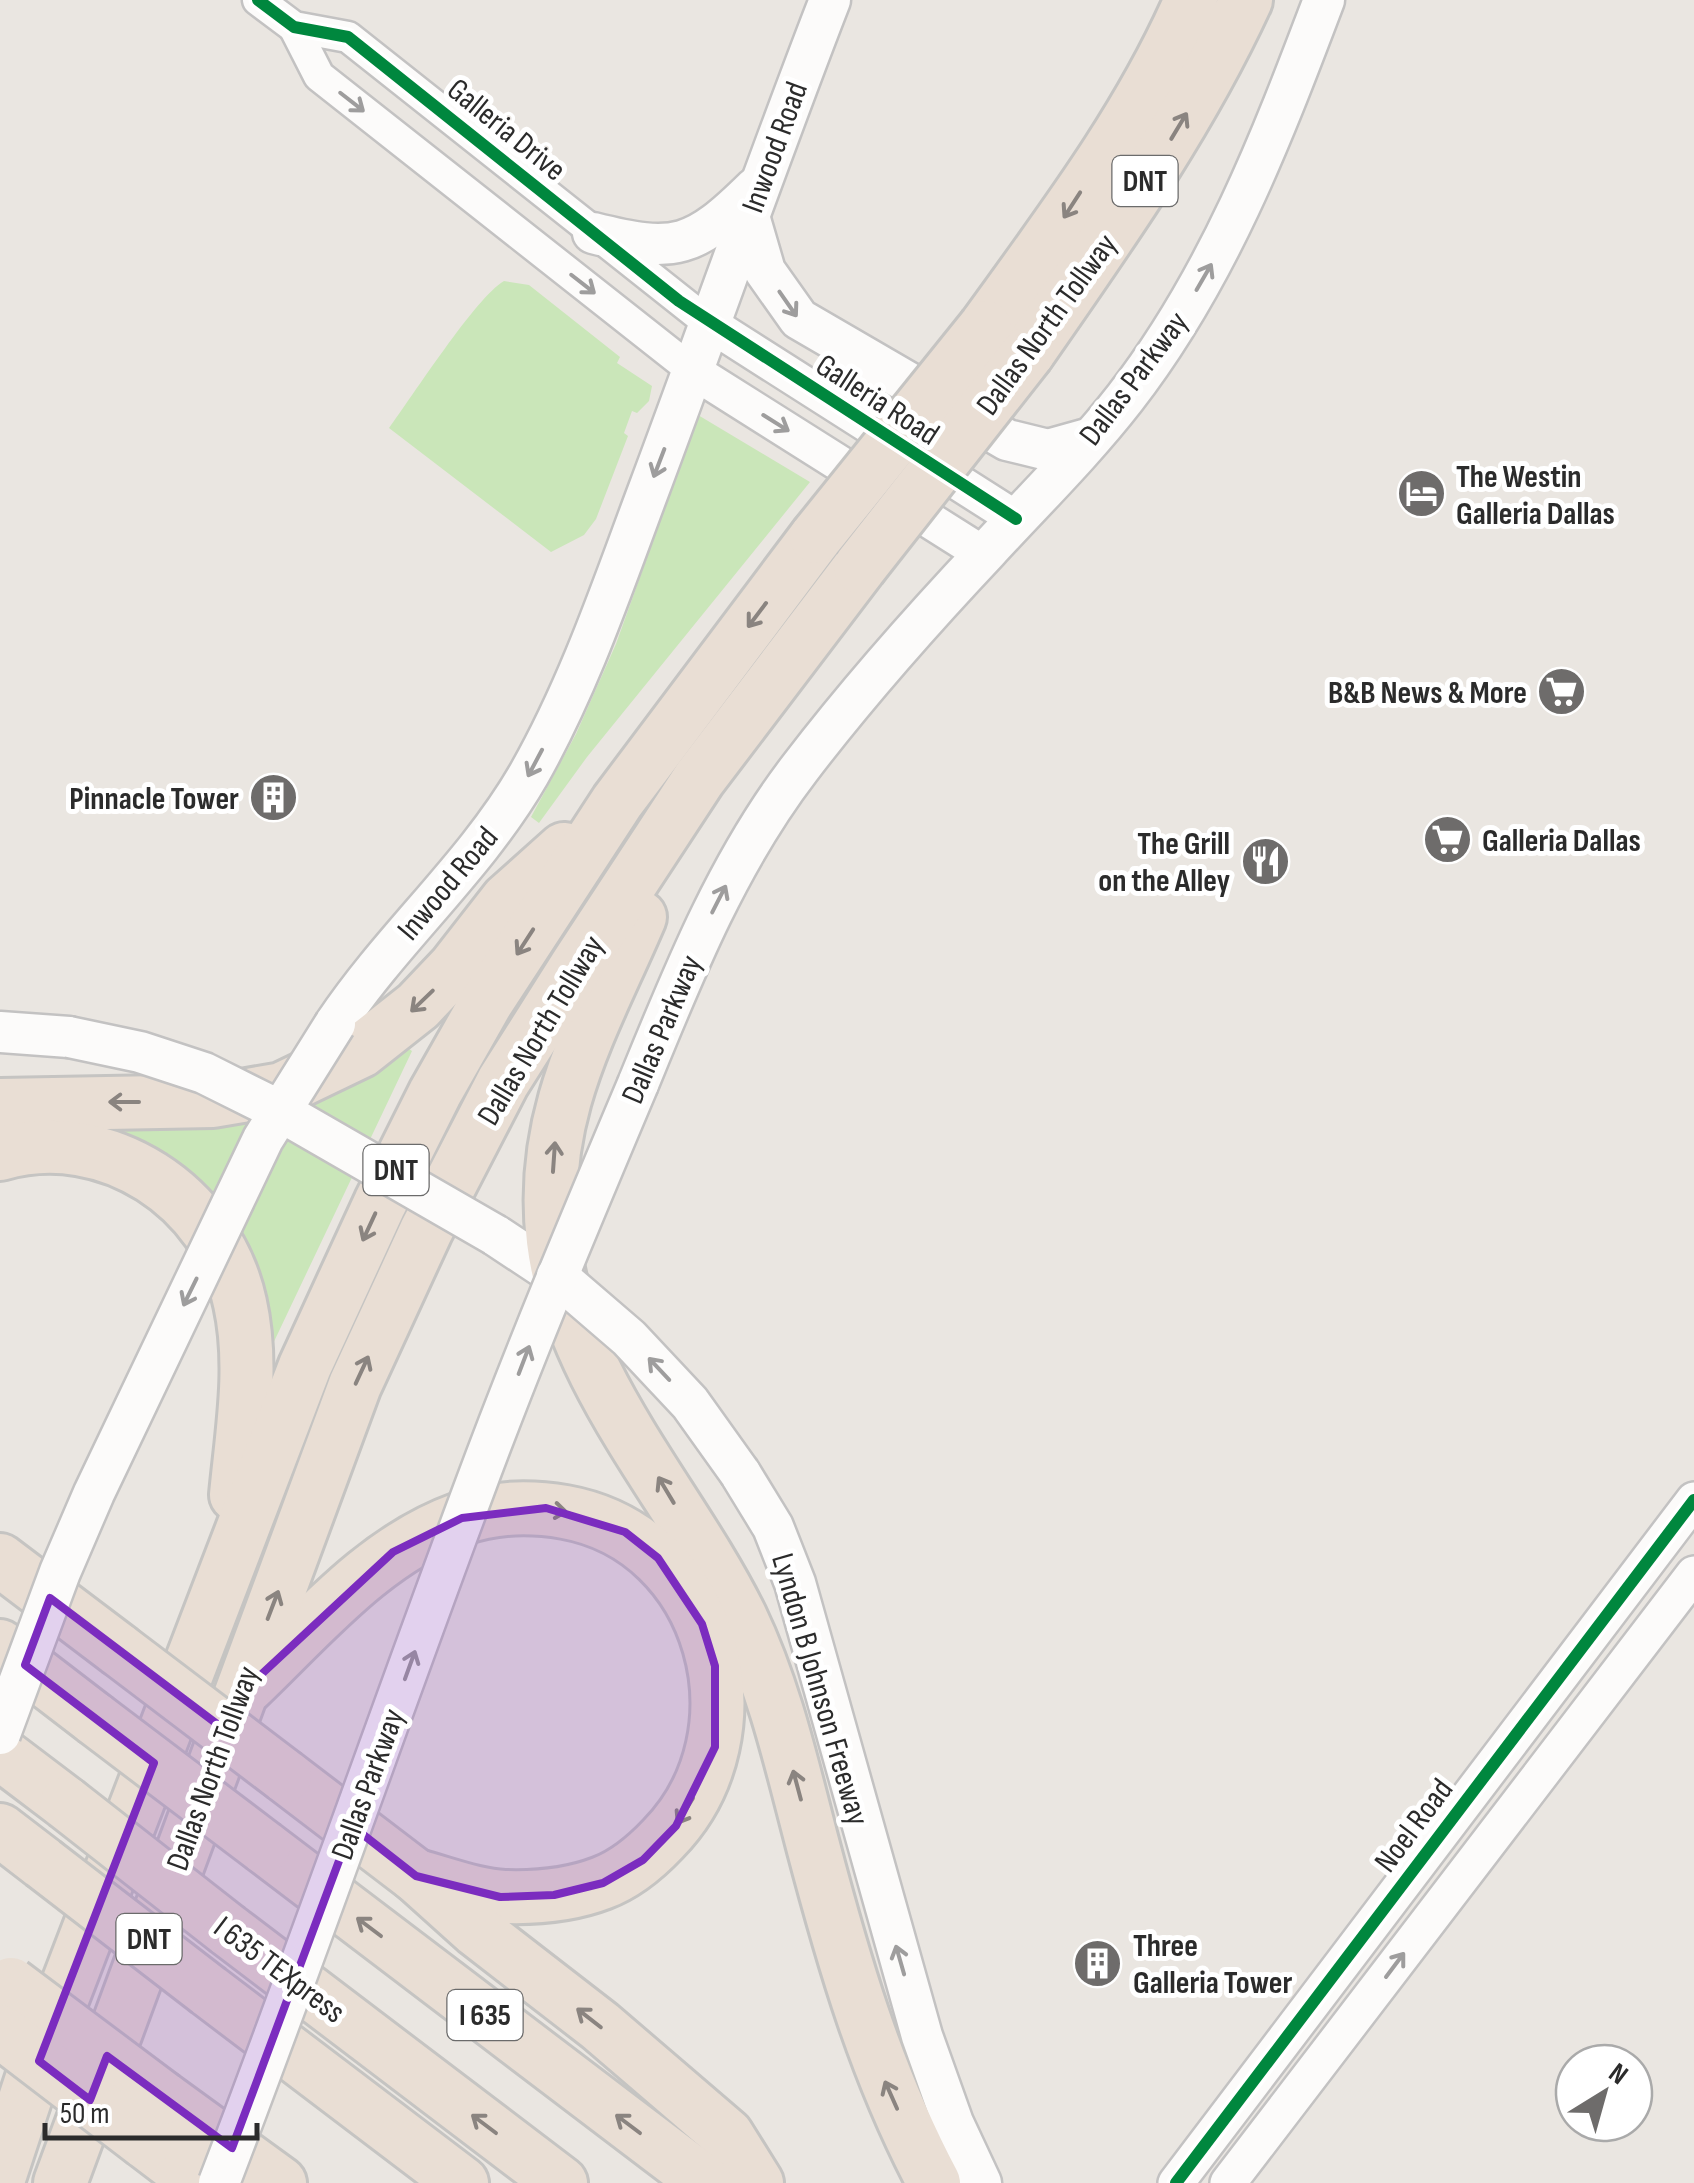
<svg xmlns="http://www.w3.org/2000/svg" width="1694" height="2183" font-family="'Sofia Sans Condensed',sans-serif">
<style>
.green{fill:#cae6b9}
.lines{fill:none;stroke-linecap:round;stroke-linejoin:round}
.minor-casing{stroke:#c3c2c2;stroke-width:35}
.tertiary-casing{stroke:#c3c2c2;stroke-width:40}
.secondary-casing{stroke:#c3c2c2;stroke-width:45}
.motorway-casing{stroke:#c5c4c2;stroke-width:58}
.minor{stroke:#fcfbfa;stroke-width:30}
.tertiary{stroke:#fcfbfa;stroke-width:35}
.secondary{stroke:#fcfbfa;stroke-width:40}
.motorway{stroke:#e9ded4;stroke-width:52}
.secondary-bridge-casing{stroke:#c3c2c2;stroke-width:45;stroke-linecap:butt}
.motorway-bridge-casing{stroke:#c5c4c2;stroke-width:58;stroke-linecap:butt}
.secondary-bridge{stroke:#fcfbfa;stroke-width:40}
.motorway-bridge{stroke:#e9ded4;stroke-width:52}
.cycleway-casing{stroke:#fff;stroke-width:19}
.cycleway{stroke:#00873e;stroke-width:12}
.oneway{stroke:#9e9d9d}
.oneway2{stroke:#8a8480}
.marked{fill:#7b2cbf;fill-opacity:0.2;stroke:#7b2cbf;stroke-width:8;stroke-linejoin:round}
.labels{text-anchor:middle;stroke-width:10;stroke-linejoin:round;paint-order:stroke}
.shield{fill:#fff;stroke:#6b6b6b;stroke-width:2.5}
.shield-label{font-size:30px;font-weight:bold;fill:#2b2b2b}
.street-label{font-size:32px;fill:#2b2b2b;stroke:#fff}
.poi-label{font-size:32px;font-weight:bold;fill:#2b2b2b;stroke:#fff;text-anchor:start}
</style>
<rect width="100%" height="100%" fill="#eae6e1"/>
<!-- green -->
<g class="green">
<path d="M504,281L529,285L620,357L617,363L652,386L649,401L637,413L632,411L624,433L628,436L596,519L584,535L551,552L389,428C412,397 476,297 504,281Z"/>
<path d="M698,415L810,482L587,757L539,823L531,817L576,734L616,644Z"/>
<path d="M400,1043L412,1051L270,1350L247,1275L105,1137L101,1121Z"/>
</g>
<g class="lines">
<defs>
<g id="minor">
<path d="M258,0L294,27L348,37L710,324"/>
<path d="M294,27L319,76L693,371"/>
</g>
<g id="tertiary">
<path d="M710,324L1016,519"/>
<path d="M693,371L983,554"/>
<path d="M1176,2183L1694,1500"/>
<path d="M1228,2183L1694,1574"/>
</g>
<g id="secondary">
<path d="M749,216L765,271L799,319L1007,440L1048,450L1091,438"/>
<path d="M593,233C676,254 694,248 755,188"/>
<path d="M335,1024C394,936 476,866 529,774C580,684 613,585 649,489C710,326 767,162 830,0"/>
<path d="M0,1032L69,1037"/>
<path d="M638,1084C683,974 727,863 800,768C858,692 922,620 988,550C1034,500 1083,452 1125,398C1218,278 1271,140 1324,0"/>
<path d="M495,1235L557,1276"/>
<path d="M740,1473L773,1527L795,1583L922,2036L953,2123L981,2183"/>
</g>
<g id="motorway">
<path d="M985,327C1060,223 1140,118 1191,0"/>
<path d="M1028,353C1107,239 1188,126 1246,0"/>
<path d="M640,917C593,1027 538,1115 553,1241C570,1381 681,1496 741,1618C775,1689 792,1766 812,1842C843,1960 876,2074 934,2183"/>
<path d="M0,1105L213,1101L282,1089L361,1051L418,1006L454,968L507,900L564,849"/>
<path d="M0,1154C107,1123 217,1197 240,1303C254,1366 242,1432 236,1495"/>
<path d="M0,1560L119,1650"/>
<path d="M0,1646L95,1719"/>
<path d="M247,1687C312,1625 374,1550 460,1519C493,1507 530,1506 565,1512C715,1539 767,1733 663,1839C646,1857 626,1874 602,1883C571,1895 537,1898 505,1897C476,1896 444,1883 416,1876"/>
<path d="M0,1753L66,1803"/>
<path d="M285,1776L416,1876L476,1930L600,2026L727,2135L757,2183"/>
<path d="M0,1830L43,1863"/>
<path d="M264,1847L706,2183"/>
<path d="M228,1930L561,2183"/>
<path d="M209,1991L462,2183"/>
<path d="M163,2098L280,2183"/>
<path d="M145,2142L199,2183"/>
<path d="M0,2175L34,2072L305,1366L380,1203L435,1093L486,1003L617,802L816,537"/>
<path d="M60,2183L355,1385L426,1231L503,1082L577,965L699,779L860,567"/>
</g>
</defs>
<!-- minor casing -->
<use href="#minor" class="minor-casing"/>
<!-- tertiary casing -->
<use href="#tertiary" class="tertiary-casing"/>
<!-- secondary casing -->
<use href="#secondary" class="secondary-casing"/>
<!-- motorway casing -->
<use href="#motorway" class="motorway-casing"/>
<!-- minor -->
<use href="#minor" class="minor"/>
<!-- tertiary -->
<use href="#tertiary" class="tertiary"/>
<!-- secondary -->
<use href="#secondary" class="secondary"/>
<!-- motorway -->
<use href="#motorway" class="motorway"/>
<defs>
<g id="secondary-bridge">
<path d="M69,1037L140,1052L204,1073L278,1110L495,1235"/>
<path d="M557,1276L629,1338L690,1403L740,1473"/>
<path d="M0,1734L60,1572L94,1493L263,1139L335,1024"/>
<path d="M219,2183C307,1954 387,1722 473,1492C524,1354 581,1219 638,1084"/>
</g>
<g id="motorway-bridge">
<path d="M816,537L985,327"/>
<path d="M860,567L1028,353"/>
<path d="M119,1650L285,1776"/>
<path d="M95,1719L264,1847"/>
<path d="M66,1803L228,1930"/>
<path d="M43,1863L209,1991"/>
<path d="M11,1984L163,2098"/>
<path d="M0,2031L145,2142"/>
</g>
</defs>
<!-- secondary-bridge casing -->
<use href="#secondary-bridge" class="secondary-bridge-casing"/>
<!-- motorway-bridge casing -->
<use href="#motorway-bridge" class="motorway-bridge-casing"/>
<!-- secondary-bridge -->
<use href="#secondary-bridge" class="secondary-bridge"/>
<!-- motorway-bridge -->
<use href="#motorway-bridge" class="motorway-bridge"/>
<defs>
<g id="cycleway">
<path d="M258,0L294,27L348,37L679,301L1016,519"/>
<path d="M1176,2183L1694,1500"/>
</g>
</defs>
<!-- cycleway casing -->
<use href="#cycleway" class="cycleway-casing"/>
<!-- cycleway -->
<use href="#cycleway" class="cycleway"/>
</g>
<!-- one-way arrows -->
<defs><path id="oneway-shaft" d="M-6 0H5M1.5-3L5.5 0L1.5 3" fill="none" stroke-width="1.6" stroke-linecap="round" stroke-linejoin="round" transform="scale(2.5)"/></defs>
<g class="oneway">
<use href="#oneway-shaft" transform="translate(352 102) rotate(38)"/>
<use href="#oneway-shaft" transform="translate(1204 277) rotate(-60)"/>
<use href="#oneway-shaft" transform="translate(583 284) rotate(38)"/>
<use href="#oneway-shaft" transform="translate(788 304) rotate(55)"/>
<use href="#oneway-shaft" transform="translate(776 423) rotate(32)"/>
<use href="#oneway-shaft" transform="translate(659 463) rotate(111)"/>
<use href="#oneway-shaft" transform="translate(535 763) rotate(118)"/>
<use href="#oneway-shaft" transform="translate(719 899) rotate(-63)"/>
<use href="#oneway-shaft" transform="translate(190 1292) rotate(116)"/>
<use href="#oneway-shaft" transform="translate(524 1360) rotate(-69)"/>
<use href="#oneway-shaft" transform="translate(659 1369) rotate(-133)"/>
<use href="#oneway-shaft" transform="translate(410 1665) rotate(-70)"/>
<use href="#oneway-shaft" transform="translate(900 1960) rotate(-106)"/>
<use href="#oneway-shaft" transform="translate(1395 1965) rotate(-53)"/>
</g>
<g class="oneway2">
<use href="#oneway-shaft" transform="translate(1179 126) rotate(-59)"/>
<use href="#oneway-shaft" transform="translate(1072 205) rotate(123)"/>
<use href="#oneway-shaft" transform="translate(757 615) rotate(127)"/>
<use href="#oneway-shaft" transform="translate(525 942) rotate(123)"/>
<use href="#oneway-shaft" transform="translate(422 1001) rotate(136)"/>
<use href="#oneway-shaft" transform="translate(124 1102) rotate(180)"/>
<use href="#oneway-shaft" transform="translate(554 1157) rotate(-86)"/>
<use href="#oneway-shaft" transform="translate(369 1227) rotate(115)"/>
<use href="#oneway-shaft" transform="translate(362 1370) rotate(-65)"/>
<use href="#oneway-shaft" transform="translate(666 1490) rotate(-121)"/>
<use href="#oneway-shaft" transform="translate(552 1510) rotate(7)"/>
<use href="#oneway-shaft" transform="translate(273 1605) rotate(-69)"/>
<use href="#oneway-shaft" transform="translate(797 1785) rotate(-105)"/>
<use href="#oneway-shaft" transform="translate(685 1811) rotate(122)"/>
<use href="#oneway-shaft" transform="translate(369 1927) rotate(-143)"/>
<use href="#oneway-shaft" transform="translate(589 2018) rotate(-142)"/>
<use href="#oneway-shaft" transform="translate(891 2095) rotate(-114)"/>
<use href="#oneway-shaft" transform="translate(484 2124) rotate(-143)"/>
<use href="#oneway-shaft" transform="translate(628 2124) rotate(-143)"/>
</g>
<!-- marked area -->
<path class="marked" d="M546,1508L625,1532L658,1558L702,1624L715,1666V1747L676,1826L643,1860L603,1883L554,1895L500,1897L416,1876L352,1826L232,2148L107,2056L90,2100L39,2061L154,1763L25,1665L50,1598L225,1730L238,1696L393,1552L462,1518Z"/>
<!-- icons -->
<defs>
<symbol id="hotel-disc" viewBox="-11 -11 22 22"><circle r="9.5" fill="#6e6c6b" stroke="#fff"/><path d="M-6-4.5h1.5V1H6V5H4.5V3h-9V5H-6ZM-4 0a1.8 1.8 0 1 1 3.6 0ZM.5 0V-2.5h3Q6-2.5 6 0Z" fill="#fff"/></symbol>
<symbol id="supermarket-disc" viewBox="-11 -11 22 22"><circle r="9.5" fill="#6e6c6b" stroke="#fff"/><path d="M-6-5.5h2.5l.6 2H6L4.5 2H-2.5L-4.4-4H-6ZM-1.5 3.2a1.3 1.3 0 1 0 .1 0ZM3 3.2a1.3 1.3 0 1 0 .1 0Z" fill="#fff"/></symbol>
<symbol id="building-disc" viewBox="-11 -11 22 22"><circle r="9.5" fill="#6e6c6b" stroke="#fff"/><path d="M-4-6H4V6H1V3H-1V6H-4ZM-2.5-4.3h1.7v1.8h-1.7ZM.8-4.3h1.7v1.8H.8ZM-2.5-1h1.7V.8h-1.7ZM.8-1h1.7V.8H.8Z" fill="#fff"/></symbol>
<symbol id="restaurant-disc" viewBox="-11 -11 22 22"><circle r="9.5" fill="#6e6c6b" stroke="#fff"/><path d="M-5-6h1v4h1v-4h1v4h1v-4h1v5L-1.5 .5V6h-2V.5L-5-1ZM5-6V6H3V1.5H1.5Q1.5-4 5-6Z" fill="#fff"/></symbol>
</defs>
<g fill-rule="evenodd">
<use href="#hotel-disc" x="1394" y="466" width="55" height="55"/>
<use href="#supermarket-disc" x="1534" y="664" width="55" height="55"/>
<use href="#building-disc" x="246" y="770" width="55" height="55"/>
<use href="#supermarket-disc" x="1420" y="812" width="55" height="55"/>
<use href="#restaurant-disc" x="1238" y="834" width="55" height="55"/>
<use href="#building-disc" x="1070" y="1936" width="55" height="55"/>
</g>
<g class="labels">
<!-- shield labels -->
<g class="shield">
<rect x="1112.5" y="156" width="65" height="50" rx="8"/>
<rect x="363.5" y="1145" width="65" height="50" rx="8"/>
<rect x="116.5" y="1914" width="65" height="50" rx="8"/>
<rect x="447.5" y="1990" width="75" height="50" rx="8"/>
</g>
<g class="shield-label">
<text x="1145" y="191">DNT</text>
<text x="396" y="1180">DNT</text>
<text x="149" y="1949">DNT</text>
<text x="485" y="2025">I 635</text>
</g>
<!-- street labels -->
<g class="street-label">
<text transform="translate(507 129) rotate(39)" y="11">Galleria Drive</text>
<text transform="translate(774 147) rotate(-70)" y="11">Inwood Road</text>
<text transform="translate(1046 324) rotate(-54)" y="11">Dallas North Tollway</text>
<text transform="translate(1133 378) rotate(-53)" y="11">Dallas Parkway</text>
<text transform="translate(878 399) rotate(33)" y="11">Galleria Road</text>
<text transform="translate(447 883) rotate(-50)" y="11">Inwood Road</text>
<text transform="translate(661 1029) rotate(-67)" y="11">Dallas Parkway</text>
<text transform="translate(540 1030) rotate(-59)" y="11">Dallas North Tollway</text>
<text transform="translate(821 1689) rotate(74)" y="11">Lyndon B Johnson Freeway</text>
<text transform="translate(212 1768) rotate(-70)" y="11">Dallas North Tollway</text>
<text transform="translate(367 1784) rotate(-70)" y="11">Dallas Parkway</text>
<text transform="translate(1413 1825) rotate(-53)" y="11">Noel Road</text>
<text transform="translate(280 1969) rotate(37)" y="11">I 635 TEXpress</text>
</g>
<!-- poi labels -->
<g class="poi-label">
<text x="1456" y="487">The Westin<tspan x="1456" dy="37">Galleria Dallas</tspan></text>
<text x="1527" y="703" text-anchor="end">B&amp;B News &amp; More</text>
<text x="239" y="809" text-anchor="end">Pinnacle Tower</text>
<text x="1482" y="851">Galleria Dallas</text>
<text x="1230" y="854" text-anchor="end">The Grill<tspan x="1230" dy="37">on the Alley</tspan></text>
<text x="1133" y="1956">Three<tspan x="1133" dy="37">Galleria Tower</tspan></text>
</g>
</g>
<!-- north arrow -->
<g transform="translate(1604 2093) rotate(37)"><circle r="48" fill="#ffffff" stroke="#aaaaaa" stroke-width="2.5"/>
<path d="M0-8L18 38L0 25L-18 38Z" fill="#6e6c6b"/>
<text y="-15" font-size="28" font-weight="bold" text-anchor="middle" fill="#2b2b2b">N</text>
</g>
<!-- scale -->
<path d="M45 2123v15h212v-15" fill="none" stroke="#2b2b2b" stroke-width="5"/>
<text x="60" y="2123" font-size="30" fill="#2b2b2b" stroke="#ffffff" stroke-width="8" paint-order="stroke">50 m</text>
</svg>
